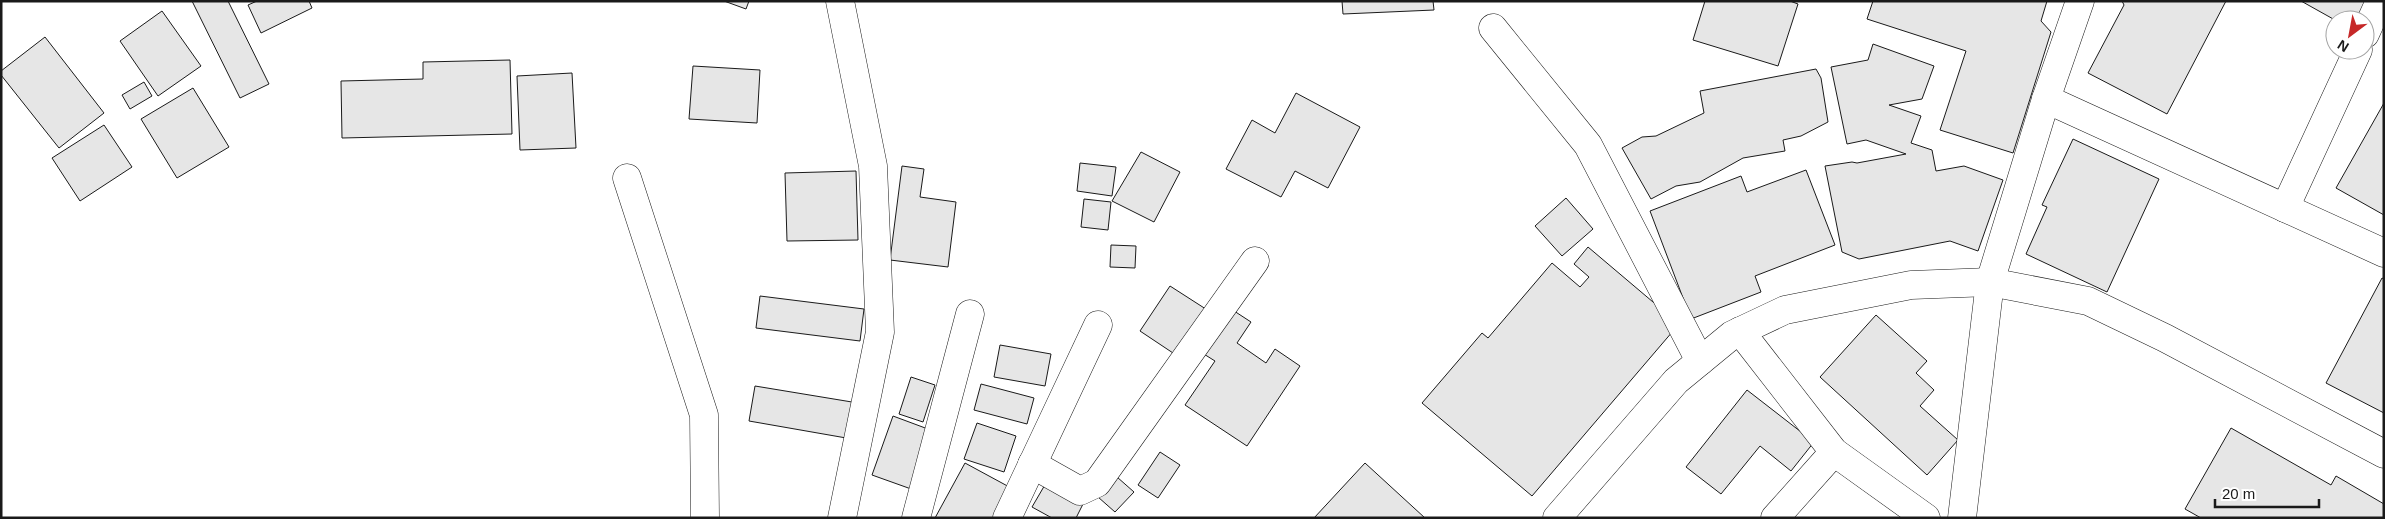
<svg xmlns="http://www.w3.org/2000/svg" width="2385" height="519" font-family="Arial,sans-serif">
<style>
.building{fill:#e6e6e6;stroke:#1a1a1a}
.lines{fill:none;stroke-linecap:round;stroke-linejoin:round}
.minor-casing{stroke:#1a1a1a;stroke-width:29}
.minor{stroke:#fff;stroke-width:28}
</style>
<rect width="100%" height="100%" fill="#fff"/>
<!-- building -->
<g class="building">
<path d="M192,1H228L269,84L240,98Z"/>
<path d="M257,1H309L312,8L261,33L248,5Z"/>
<path d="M724,1H749L746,9Z"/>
<path d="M1342,1H1433L1434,10L1343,14Z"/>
<path d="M1705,1H1790L1798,4L1778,66L1693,40Z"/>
<path d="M1873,1H2047L2041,21L2051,32L2013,153L1940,130L1966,51L1867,19Z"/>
<path d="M2122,1H2226L2167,114L2088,73L2124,5Z"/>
<path d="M2301,1H2368L2358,20H2335Z"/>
<path d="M162,11L201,66L158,96L120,41Z"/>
<path d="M45,37L104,113L59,148L1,75V71Z"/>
<path d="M1873,44L1934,66L1922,99L1889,105L1921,116L1911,143L1932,150L1936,171L1964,166L2003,180L1978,251L1950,241L1859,259L1842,252L1825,166L1852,162L1857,163L1906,154L1866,140L1847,144L1831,67L1868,60Z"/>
<path d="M510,60L512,134L342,138L341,81L423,79V62Z"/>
<path d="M693,66L760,70L757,123L689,119Z"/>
<path d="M1816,69L1821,78L1828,122L1801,136L1783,140L1785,151L1743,158L1700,182L1676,186L1651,199L1622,148L1642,137L1656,136L1704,113L1700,91Z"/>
<path d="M572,73L576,148L520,150L517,76Z"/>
<path d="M144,82L152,96L130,109L122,95Z"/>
<path d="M193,88L229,147L177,178L141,119Z"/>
<path d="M1296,93L1360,127L1328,188L1295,171L1281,197L1226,169L1252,120L1275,133Z"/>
<path d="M2384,103V215L2336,188Z"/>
<path d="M104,125L132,167L80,201L52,158Z"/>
<path d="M2073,139L2159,179L2107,292L2026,254L2047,207L2042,205Z"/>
<path d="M1141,152L1180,172L1154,222L1112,201Z"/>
<path d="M1080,163L1116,167L1112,196L1077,191Z"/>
<path d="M902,166L924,169L920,197L956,202L948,267L890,260Z"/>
<path d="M1806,170L1835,245L1755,276L1761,292L1691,319L1650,211L1741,176L1747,192Z"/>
<path d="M856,171L858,240L787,241L785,173Z"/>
<path d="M1566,198L1593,229L1562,256L1535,226Z"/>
<path d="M1084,199L1111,202L1108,230L1081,227Z"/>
<path d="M1111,245L1136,246L1135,268L1110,267Z"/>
<path d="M1588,247L1679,324L1532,496L1422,403L1482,333L1488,338L1552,263L1580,287L1589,277L1574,264Z"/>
<path d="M2382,278L2384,279V413L2326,383Z"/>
<path d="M1170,286L1212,313L1182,359L1140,331Z"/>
<path d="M760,296L864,309L860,341L756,328Z"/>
<path d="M1228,307L1251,322L1237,343L1266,363L1275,349L1300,366L1247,446L1185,405L1215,361L1199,351Z"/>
<path d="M1876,315L1927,361L1916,373L1934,390L1920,406L1958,440L1927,475L1820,377Z"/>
<path d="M1000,345L1051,354L1045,386L994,377Z"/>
<path d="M911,377L935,385L923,422L899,414Z"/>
<path d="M981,384L1034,398L1027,424L974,410Z"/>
<path d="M755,386L858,403L852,439L749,421Z"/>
<path d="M1747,390L1814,442L1791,471L1760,446L1721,494L1686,467Z"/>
<path d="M893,416L936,432L914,490L872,475Z"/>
<path d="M977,423L1016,436L1004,472L964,459Z"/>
<path d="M2231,428L2331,485L2336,476L2384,504V518H2201L2185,509Z"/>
<path d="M1160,452L1180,465L1158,498L1138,485Z"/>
<path d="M965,463L1013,489L997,518H935Z"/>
<path d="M1365,463L1425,518H1314Z"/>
<path d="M1117,477L1134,492L1115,512L1098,497Z"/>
<path d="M1046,483L1083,504L1076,518H1052L1032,507Z"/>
</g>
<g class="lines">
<defs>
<g id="minor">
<path d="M840,1L873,166L880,332L842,518"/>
<path d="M1493,28L1588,145L1700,361"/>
<path d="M2365,34L2380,1"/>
<path d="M2046,99L2384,253"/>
<path d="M627,178L704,415L705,518"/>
<path d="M2285,208L2358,50"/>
<path d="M1740,331L1834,452L1926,518"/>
<path d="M1032,464L1080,491L1097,483L1255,261"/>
<path d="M916,518L970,314"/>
<path d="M1007,518L1098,325"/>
<path d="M1557,518L1676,381L1732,335L1785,310L1911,285L1990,282L2088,301L2165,338L2384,454"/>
<path d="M1775,518L1834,452"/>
<path d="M1962,518L1990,282L2046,99L2080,1"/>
</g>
</defs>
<!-- minor casing -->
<use href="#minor" class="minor-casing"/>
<!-- minor -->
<use href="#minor" class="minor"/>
</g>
<!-- border -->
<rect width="2385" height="519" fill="none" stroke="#1a1a1a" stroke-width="5"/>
<!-- north arrow -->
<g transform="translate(2350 35) rotate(212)"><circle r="24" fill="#ffffff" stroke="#a3a3a3"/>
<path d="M0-4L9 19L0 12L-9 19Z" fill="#c62828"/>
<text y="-8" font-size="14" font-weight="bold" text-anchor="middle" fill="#1a1a1a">N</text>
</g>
<!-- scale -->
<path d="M2215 499v8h104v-8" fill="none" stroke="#1a1a1a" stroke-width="2.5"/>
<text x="2222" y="499" font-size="15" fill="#1a1a1a" stroke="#ffffff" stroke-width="4" paint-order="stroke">20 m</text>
</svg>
